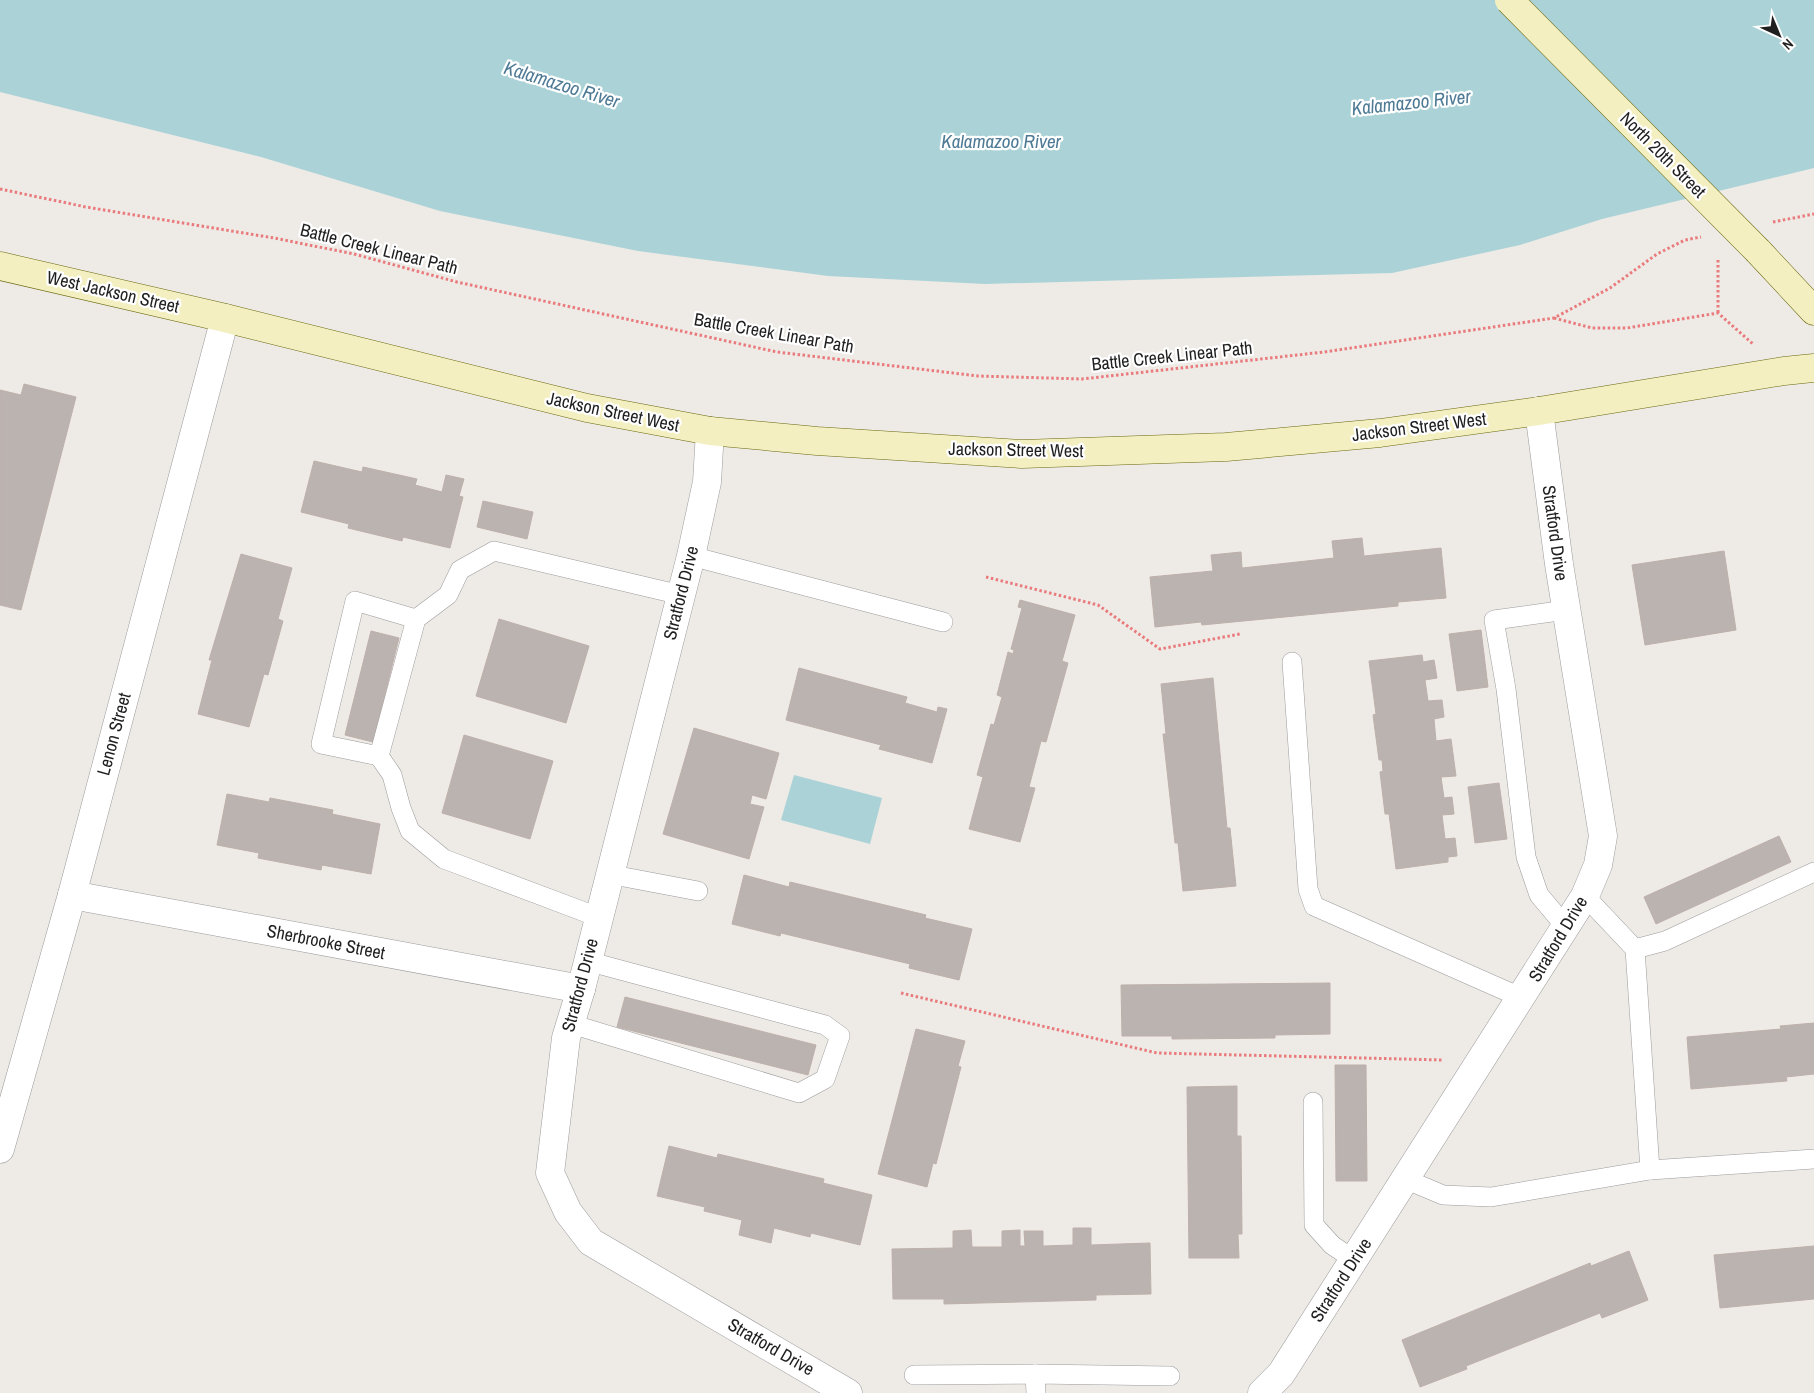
<svg xmlns="http://www.w3.org/2000/svg" width="1814" height="1393" font-family="'Archivo Narrow',sans-serif">
<style>
.water{fill:#abd3d7}
.building{fill:#bbb3af;stroke:#beb0aa}
.lines{fill:none;stroke-linecap:round;stroke-linejoin:round}
.lane-casing{stroke:#9c9c9c;stroke-width:20}
.street-casing{stroke:#9c9c9c;stroke-width:29}
.secondary-casing{stroke:#6a6911;stroke-width:29}
.path{stroke:#ea7b7d;stroke-width:3;stroke-dasharray:2.5 2.5;stroke-linecap:butt}
.lane{stroke:#fff;stroke-width:19}
.street{stroke:#fff;stroke-width:28}
.secondary{stroke:#f3efc0;stroke-width:28}
.secondary-bridge-casing{stroke:#6a6911;stroke-width:29;stroke-linecap:butt}
.secondary-bridge{stroke:#f3efc0;stroke-width:28}
.labels{text-anchor:middle;stroke-width:4.5;stroke-linejoin:round;paint-order:stroke}
.street-label{font-size:18px;fill:#1f1f1f;stroke:#fff}
.water-label{font-size:19px;font-style:italic;fill:#4e7a95;stroke:#fff}
</style>
<rect width="100%" height="100%" fill="#eeeae6"/>
<!-- water -->
<g class="water">
<path d="M0,0H1814V168L1602,219L1520,245L1392,273L985,284L828,276L638,251L440,211L261,157L0,92Z"/>
<path d="M794,775L882,798L870,844L781,820Z"/>
</g>
<!-- building -->
<g class="building">
<path d="M24,384L76,397L21,610L0,605V390L21,395Z"/>
<path d="M314,461L362,472L363,467L417,479L415,485L442,492L446,475L464,479L459,496L463,497L450,548L403,537L402,541L348,528L349,524L301,512Z"/>
<path d="M483,501L533,512L527,539L477,527Z"/>
<path d="M1362,538L1364,556L1441,548L1446,598L1398,602V606L1202,625L1201,622L1155,627L1150,577L1213,571L1211,555L1241,552L1242,568L1334,558L1332,541Z"/>
<path d="M1724,551L1736,630L1645,645L1632,565Z"/>
<path d="M241,554L292,568L278,619L283,621L268,675L264,674L249,727L198,714L212,660H209Z"/>
<path d="M1020,600L1075,615L1062,661L1068,663L1046,742L1041,741L1029,787L1035,788L1020,842L969,829L983,777L977,775L991,724L994,725L1002,697L997,695L1008,652L1013,654L1014,650L1011,649L1022,608L1018,607Z"/>
<path d="M499,619L589,646L566,723L476,696Z"/>
<path d="M1481,630L1488,687L1457,691L1449,634Z"/>
<path d="M371,631L399,638L373,742L345,735Z"/>
<path d="M1422,655L1423,662L1434,660L1437,678L1425,680L1428,701L1442,700L1444,717L1434,719L1436,741L1451,739L1456,776L1441,777L1444,798L1452,797L1454,814L1442,815L1445,839L1455,838L1457,856L1448,857V862L1396,869L1389,814H1385L1380,772L1383,771L1382,760H1379L1373,715L1376,714L1369,661Z"/>
<path d="M799,668L907,697L905,703L937,712L938,707L947,709L932,763L879,749L881,745L786,720Z"/>
<path d="M1213,678L1227,828H1230L1236,886L1183,891L1178,843H1175L1163,734H1166L1161,684Z"/>
<path d="M694,728L779,753L766,799L752,795L750,804L764,807L749,859L663,834Z"/>
<path d="M464,735L553,761L530,839L442,813Z"/>
<path d="M1499,783L1507,839L1475,843L1468,787Z"/>
<path d="M227,794L269,802L270,798L333,810L332,814L380,824L371,874L322,865L321,870L258,858L259,853L217,845Z"/>
<path d="M1779,836L1791,862L1656,924L1644,897Z"/>
<path d="M744,875L789,887L790,882L926,915L925,918L972,929L959,980L909,968L910,964L781,933L780,936L732,924Z"/>
<path d="M1330,983V1034L1275,1035V1038L1172,1039V1036H1122L1121,985Z"/>
<path d="M625,997L816,1045L808,1075L617,1027Z"/>
<path d="M1814,1023V1074L1786,1077L1787,1081L1691,1089L1687,1037L1781,1029L1780,1026Z"/>
<path d="M916,1029L965,1041L958,1066L961,1067L936,1164L933,1163L927,1187L878,1174Z"/>
<path d="M1335,1065H1366L1367,1181H1336Z"/>
<path d="M1237,1086V1136H1241L1242,1234H1238L1239,1258H1189L1187,1087Z"/>
<path d="M669,1146L717,1158L718,1154L824,1179L823,1183L872,1195L860,1245L811,1233L810,1237L774,1228L771,1243L739,1235L742,1220L704,1211L705,1207L657,1196Z"/>
<path d="M1073,1228H1091V1245L1150,1243L1151,1294L1096,1295V1300L944,1304V1299H893L892,1249L953,1248V1231L971,1230L972,1247H1002V1231L1020,1230V1246H1025L1024,1231H1043V1246L1073,1245Z"/>
<path d="M1814,1246V1299L1720,1308L1714,1255Z"/>
<path d="M1629,1251L1648,1300L1602,1318L1600,1313L1466,1366L1467,1369L1420,1387L1402,1340L1590,1263L1591,1266Z"/>
</g>
<g class="lines">
<defs>
<g id="lane">
<path d="M691,556L943,622"/>
<path d="M1292,662L1308,889L1314,906L1522,998"/>
<path d="M379,756L321,744L355,601L416,619"/>
<path d="M608,874L698,891"/>
<path d="M1585,896L1635,949L1650,1170"/>
<path d="M598,917L444,859L410,831L401,808L392,775L379,756L416,619L448,595L460,570L494,551L681,595"/>
<path d="M1566,927L1539,895L1526,857L1506,689L1494,620L1566,610"/>
<path d="M1635,949L1665,941L1814,872"/>
<path d="M571,1024L799,1093L825,1079L840,1036L825,1025L587,961"/>
<path d="M1313,1102L1314,1225L1332,1245L1354,1260"/>
<path d="M1405,1179L1443,1195L1491,1197L1650,1170L1814,1159"/>
<path d="M1035,1374L1036,1393"/>
<path d="M914,1375L1035,1374L1170,1376"/>
</g>
<g id="street">
<path d="M710,431L707,482L691,556L581,989L566,1038L550,1173L568,1212L591,1242L848,1393"/>
<path d="M72,895L581,989"/>
<path d="M0,1149L72,895L225,318"/>
<path d="M1262,1393L1281,1374L1585,896L1598,865L1603,836L1559,564L1539,411"/>
</g>
<g id="secondary">
<path d="M1758,251L1814,311"/>
<path d="M0,266L225,318L587,408L710,431L817,441L1022,454L1226,447L1380,433L1539,411L1784,371L1814,368"/>
</g>
</defs>
<!-- lane casing -->
<use href="#lane" class="lane-casing"/>
<!-- street casing -->
<use href="#street" class="street-casing"/>
<!-- secondary casing -->
<use href="#secondary" class="secondary-casing"/>
<!-- path -->
<g class="path">
<path d="M0,189L86,207L274,238L354,254L457,282L777,352L978,376L1082,379L1324,352L1554,318L1610,288L1657,254L1685,240L1701,237"/>
<path d="M1773,222L1814,214"/>
<path d="M1718,260V313"/>
<path d="M1554,318L1592,328H1627L1718,313L1753,344"/>
<path d="M986,577L1098,605L1160,649L1240,634"/>
<path d="M901,993L1157,1053L1444,1060"/>
</g>
<!-- lane -->
<use href="#lane" class="lane"/>
<!-- street -->
<use href="#street" class="street"/>
<!-- secondary -->
<use href="#secondary" class="secondary"/>
<defs>
<path id="secondary-bridge" d="M1509,0L1758,251"/>
</defs>
<!-- secondary-bridge casing -->
<use href="#secondary-bridge" class="secondary-bridge-casing"/>
<!-- secondary-bridge -->
<use href="#secondary-bridge" class="secondary-bridge"/>
</g>
<g class="labels">
<!-- street labels -->
<g class="street-label">
<text transform="translate(1663 155) rotate(45)" y="6">North 20th Street</text>
<text transform="translate(379 249) rotate(14)" y="6">Battle Creek Linear Path</text>
<text transform="translate(113 292) rotate(13)" y="6">West Jackson Street</text>
<text transform="translate(774 333) rotate(10)" y="6">Battle Creek Linear Path</text>
<text transform="translate(1172 356) rotate(-6)" y="6">Battle Creek Linear Path</text>
<text transform="translate(613 412) rotate(12)" y="6">Jackson Street West</text>
<text transform="translate(1419 427) rotate(-7)" y="6">Jackson Street West</text>
<text transform="translate(1016 450) rotate(1)" y="6">Jackson Street West</text>
<text transform="translate(1555 533) rotate(82)" y="6">Stratford Drive</text>
<text transform="translate(681 593) rotate(-76)" y="6">Stratford Drive</text>
<text transform="translate(114 734) rotate(-75)" y="6">Lenon Street</text>
<text transform="translate(1558 939) rotate(-59)" y="6">Stratford Drive</text>
<text transform="translate(326 942) rotate(11)" y="6">Sherbrooke Street</text>
<text transform="translate(580 985) rotate(-75)" y="6">Stratford Drive</text>
<text transform="translate(1341 1280) rotate(-57)" y="6">Stratford Drive</text>
<text transform="translate(771 1347) rotate(30)" y="6">Stratford Drive</text>
</g>
<!-- water labels -->
<g class="water-label">
<text transform="translate(562 84) rotate(17)" y="7">Kalamazoo River</text>
<text transform="translate(1411 102) rotate(-6)" y="7">Kalamazoo River</text>
<text x="1001" y="148">Kalamazoo River</text>
</g>
</g>
<!-- north arrow -->
<g transform="translate(1779 35) rotate(136)" stroke="#ffffff" stroke-width="4" paint-order="stroke">
<path d="M0-4L9 19L0 12L-9 19Z" fill="#1f1f1f"/>
<text y="-8" font-size="14" font-weight="bold" text-anchor="middle" fill="#1f1f1f">N</text>
</g>
</svg>
